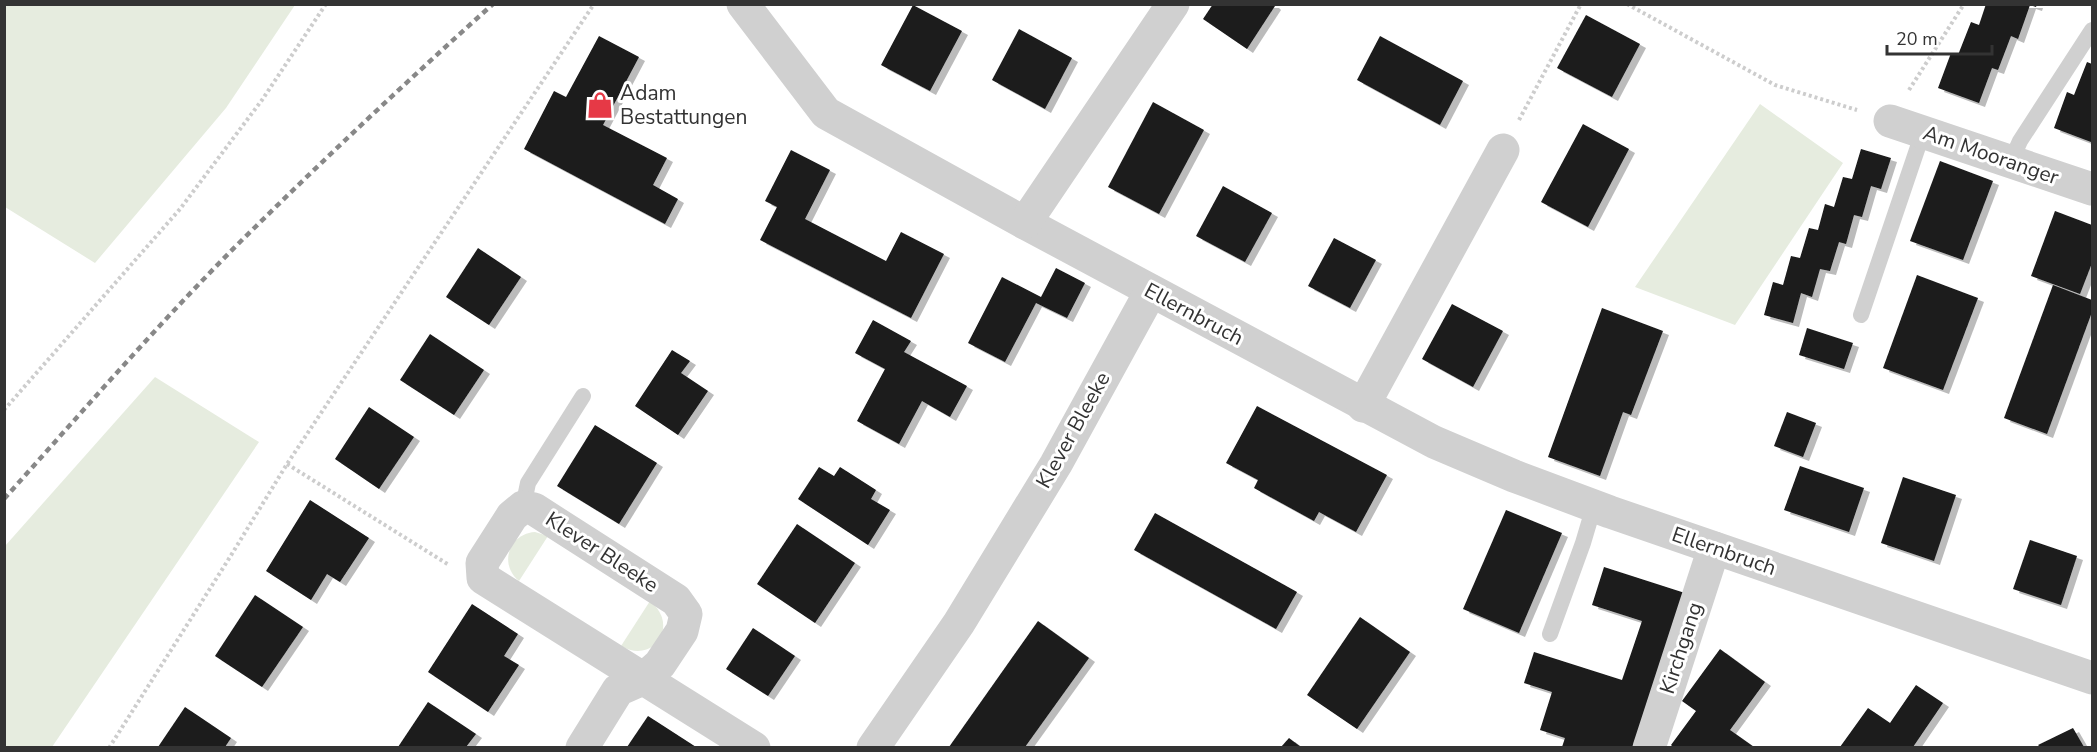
<svg xmlns="http://www.w3.org/2000/svg" width="2097" height="752" font-family="'Nunito Sans',sans-serif">
<style>
.green{fill:#e6ecdf}
.building{fill:#1a1a1a;filter:url(#shadow)}
.lines{fill:none;stroke-linecap:round;stroke-linejoin:round}
.path{stroke:#cdcdcd;stroke-width:4;stroke-dasharray:3 3;stroke-linecap:butt}
.lane{stroke:#d0d0d0;stroke-width:16}
.street{stroke:#d0d0d0;stroke-width:33}
.rail{stroke:#888;stroke-width:4.5;stroke-dasharray:6 4.5;stroke-linecap:butt}
.labels{text-anchor:middle;stroke-width:6;stroke-linejoin:round;paint-order:stroke}
.poi-label{font-size:21px;fill:#333;stroke:#fff;text-anchor:start}
.street-label{font-size:21px;fill:#333;stroke:#fff}
</style>
<defs>
<filter id="shadow"><feDropShadow dx="6" dy="4" stdDeviation="0" flood-color="#0004"/></filter>
</defs>
<rect width="100%" height="100%" fill="#fff"/>
<!-- green -->
<g class="green">
<path d="M4,5L5,4L295,5L226,108L95,263L5,207Z"/>
<path d="M1760,104L1843,163L1735,325L1635,287Z"/>
<path d="M155,377L259,442L52,747H5V546Z"/>
<path d="M535,532L548,536L519,581C499,565 508,534 535,532Z"/>
<path d="M650,601C680,625 654,665 621,646Z"/>
</g>
<!-- building -->
<g class="building">
<path d="M1213,4H1273L1275,6L1247,49L1203,19Z"/>
<path d="M1986,4H2037L2036,7L2030,5L2018,39L2011,36L1998,70L1992,68L1979,103L1938,88L1951,53L1958,55L1971,22L1979,25Z"/>
<path d="M913,5L962,31L930,91L881,65Z"/>
<path d="M1586,15L1640,44L1612,97L1557,68Z"/>
<path d="M1019,29L1072,58L1045,109L992,80Z"/>
<path d="M599,36L639,57L603,125L667,158L653,185L678,199L665,224L524,149L554,91L566,97Z"/>
<path d="M1380,36L1463,81L1440,125L1357,80Z"/>
<path d="M2087,62L2092,64V137L2091,142L2054,128L2067,92L2074,95Z"/>
<path d="M1153,102L1204,130L1159,214L1108,187Z"/>
<path d="M1583,124L1629,149L1588,227L1541,202Z"/>
<path d="M1861,149L1891,158L1881,189L1871,186L1862,217L1854,215L1846,244L1839,242L1830,271L1820,269L1812,297L1801,293L1793,323L1764,315L1773,282L1783,285L1791,256L1800,258L1809,228L1818,230L1825,204L1834,207L1843,177L1852,179Z"/>
<path d="M791,150L830,170L805,219L886,261L901,232L944,254L911,318L760,240L777,207L765,201Z"/>
<path d="M1940,161L1993,181L1963,260L1910,241Z"/>
<path d="M1223,186L1272,213L1245,262L1196,236Z"/>
<path d="M2055,211L2092,225V263L2080,294L2031,276Z"/>
<path d="M1334,238L1376,260L1350,308L1308,286Z"/>
<path d="M478,248L521,277L489,325L446,297Z"/>
<path d="M1056,268L1085,283L1067,318L1036,303L1005,362L968,343L1002,277L1041,297Z"/>
<path d="M1917,275L1978,298L1943,390L1883,368Z"/>
<path d="M2053,285L2092,300V312L2047,434L2004,418Z"/>
<path d="M1452,304L1503,331L1473,387L1422,359Z"/>
<path d="M1602,308L1663,331L1631,415L1623,412L1600,476L1548,457Z"/>
<path d="M873,320L911,341L904,352L967,386L950,417L922,401L899,444L857,421L885,369L855,353Z"/>
<path d="M1807,328L1853,343L1844,369L1799,355Z"/>
<path d="M430,334L484,370L454,415L400,380Z"/>
<path d="M672,350L690,361L681,373L708,391L678,435L635,406Z"/>
<path d="M1257,406L1387,475L1356,532L1319,512L1314,521L1254,488L1258,480L1226,463Z"/>
<path d="M369,407L414,437L379,489L335,459Z"/>
<path d="M1787,412L1816,423L1803,457L1774,446Z"/>
<path d="M595,425L657,463L619,524L557,486Z"/>
<path d="M1800,466L1864,488L1849,532L1784,510Z"/>
<path d="M819,467L834,476L840,467L876,490L871,499L890,510L868,545L798,499Z"/>
<path d="M1903,477L1956,495L1934,561L1881,543Z"/>
<path d="M310,500L369,538L340,582L327,574L311,600L266,571Z"/>
<path d="M1506,510L1562,533L1519,633L1463,609Z"/>
<path d="M1155,513L1297,592L1276,629L1134,550Z"/>
<path d="M797,524L855,563L815,623L757,584Z"/>
<path d="M2030,540L2077,556L2061,605L2013,589Z"/>
<path d="M1604,567L1688,594L1638,747H1562L1565,738L1540,730L1552,692L1524,683L1534,652L1622,680L1642,621L1592,605Z"/>
<path d="M255,595L303,627L262,687L215,656Z"/>
<path d="M472,604L518,634L504,656L519,665L488,712L428,672Z"/>
<path d="M1360,617L1410,652L1357,729L1307,695Z"/>
<path d="M1038,621L1089,658L1025,747H949Z"/>
<path d="M753,628L795,656L768,696L726,669Z"/>
<path d="M1720,649L1765,682L1730,730L1754,747H1673L1671,745L1696,711L1682,701Z"/>
<path d="M1916,685L1943,703L1913,747H1840L1868,708L1890,723Z"/>
<path d="M428,702L476,734L466,747H398Z"/>
<path d="M185,707L231,738L225,747H158Z"/>
<path d="M648,716L696,747H627Z"/>
<path d="M2073,728L2084,747H2040L2038,745Z"/>
<path d="M1289,738L1301,747H1281Z"/>
</g>
<g class="lines">
<!-- path -->
<g class="path">
<path d="M1627,4L1775,85L1857,110"/>
<path d="M1909,90L1964,4"/>
<path d="M1519,120L1581,4"/>
<path d="M4,410L180,209L262,100L326,4"/>
<path d="M287,464L449,565"/>
<path d="M109,748L230,557L287,464L594,4"/>
</g>
<!-- lane -->
<g class="lane">
<path d="M2011,161L2020,141L2092,30"/>
<path d="M1861,315L1923,132"/>
<path d="M523,507L528,483L583,396"/>
<path d="M1550,634L1583,543L1594,506"/>
</g>
<!-- street -->
<g class="street">
<path d="M743,4L826,113L1025,223L1434,442L1514,476L1610,512L2092,678"/>
<path d="M1890,121L2092,189"/>
<path d="M1025,223L1173,4"/>
<path d="M1363,406L1503,150"/>
<path d="M582,748L618,690L643,679L660,664L682,631L686,614L676,600L534,509L523,507L512,516L482,563L483,578L754,748"/>
<path d="M873,748L959,623L1056,464L1151,291"/>
<path d="M1649,748L1714,548"/>
</g>
<!-- rail -->
<path class="rail" d="M4,499C82,412 159,323 241,241C323,160 407,81 493,4"/>
</g>
<!-- icons -->
<defs>
<symbol id="shop-bare" viewBox="-9 -9 18 18"><path d="M-5-2.5h2.3a2.7 3.5 0 0 1 5.4 0H5L5.5 6h-11ZM-1.5-2.5h3a1.5 2.3 0 0 0-3 0Z" fill="#e63946" stroke="#fff" stroke-width="2.5" paint-order="stroke"/></symbol>
</defs>
<g fill-rule="evenodd">
<use href="#shop-bare" x="581" y="86" width="38" height="38"/>
</g>
<g class="labels">
<!-- poi labels -->
<g class="poi-label">
<text x="620" y="100">Adam<tspan x="620" dy="24">Bestattungen</tspan></text>
</g>
<!-- street labels -->
<g class="street-label">
<text transform="translate(1991 155) rotate(19)" y="7">Am Mooranger</text>
<text transform="translate(1194 314) rotate(28)" y="7">Ellernbruch</text>
<text transform="translate(1073 430) rotate(-61)" y="7">Klever Bleeke</text>
<text transform="translate(1724 551) rotate(19)" y="7">Ellernbruch</text>
<text transform="translate(602 552) rotate(33)" y="7">Klever Bleeke</text>
<text transform="translate(1681 648) rotate(-72)" y="7">Kirchgang</text>
</g>
</g>
<!-- border -->
<rect width="2097" height="752" fill="none" stroke="#333333" stroke-width="12"/>
<!-- scale -->
<path d="M1887 45v9h105v-9" fill="none" stroke="#333333" stroke-width="3"/>
<text x="1896" y="45" font-size="18" fill="#333333" stroke="#ffffff" stroke-width="4.5" paint-order="stroke">20 m</text>
</svg>
